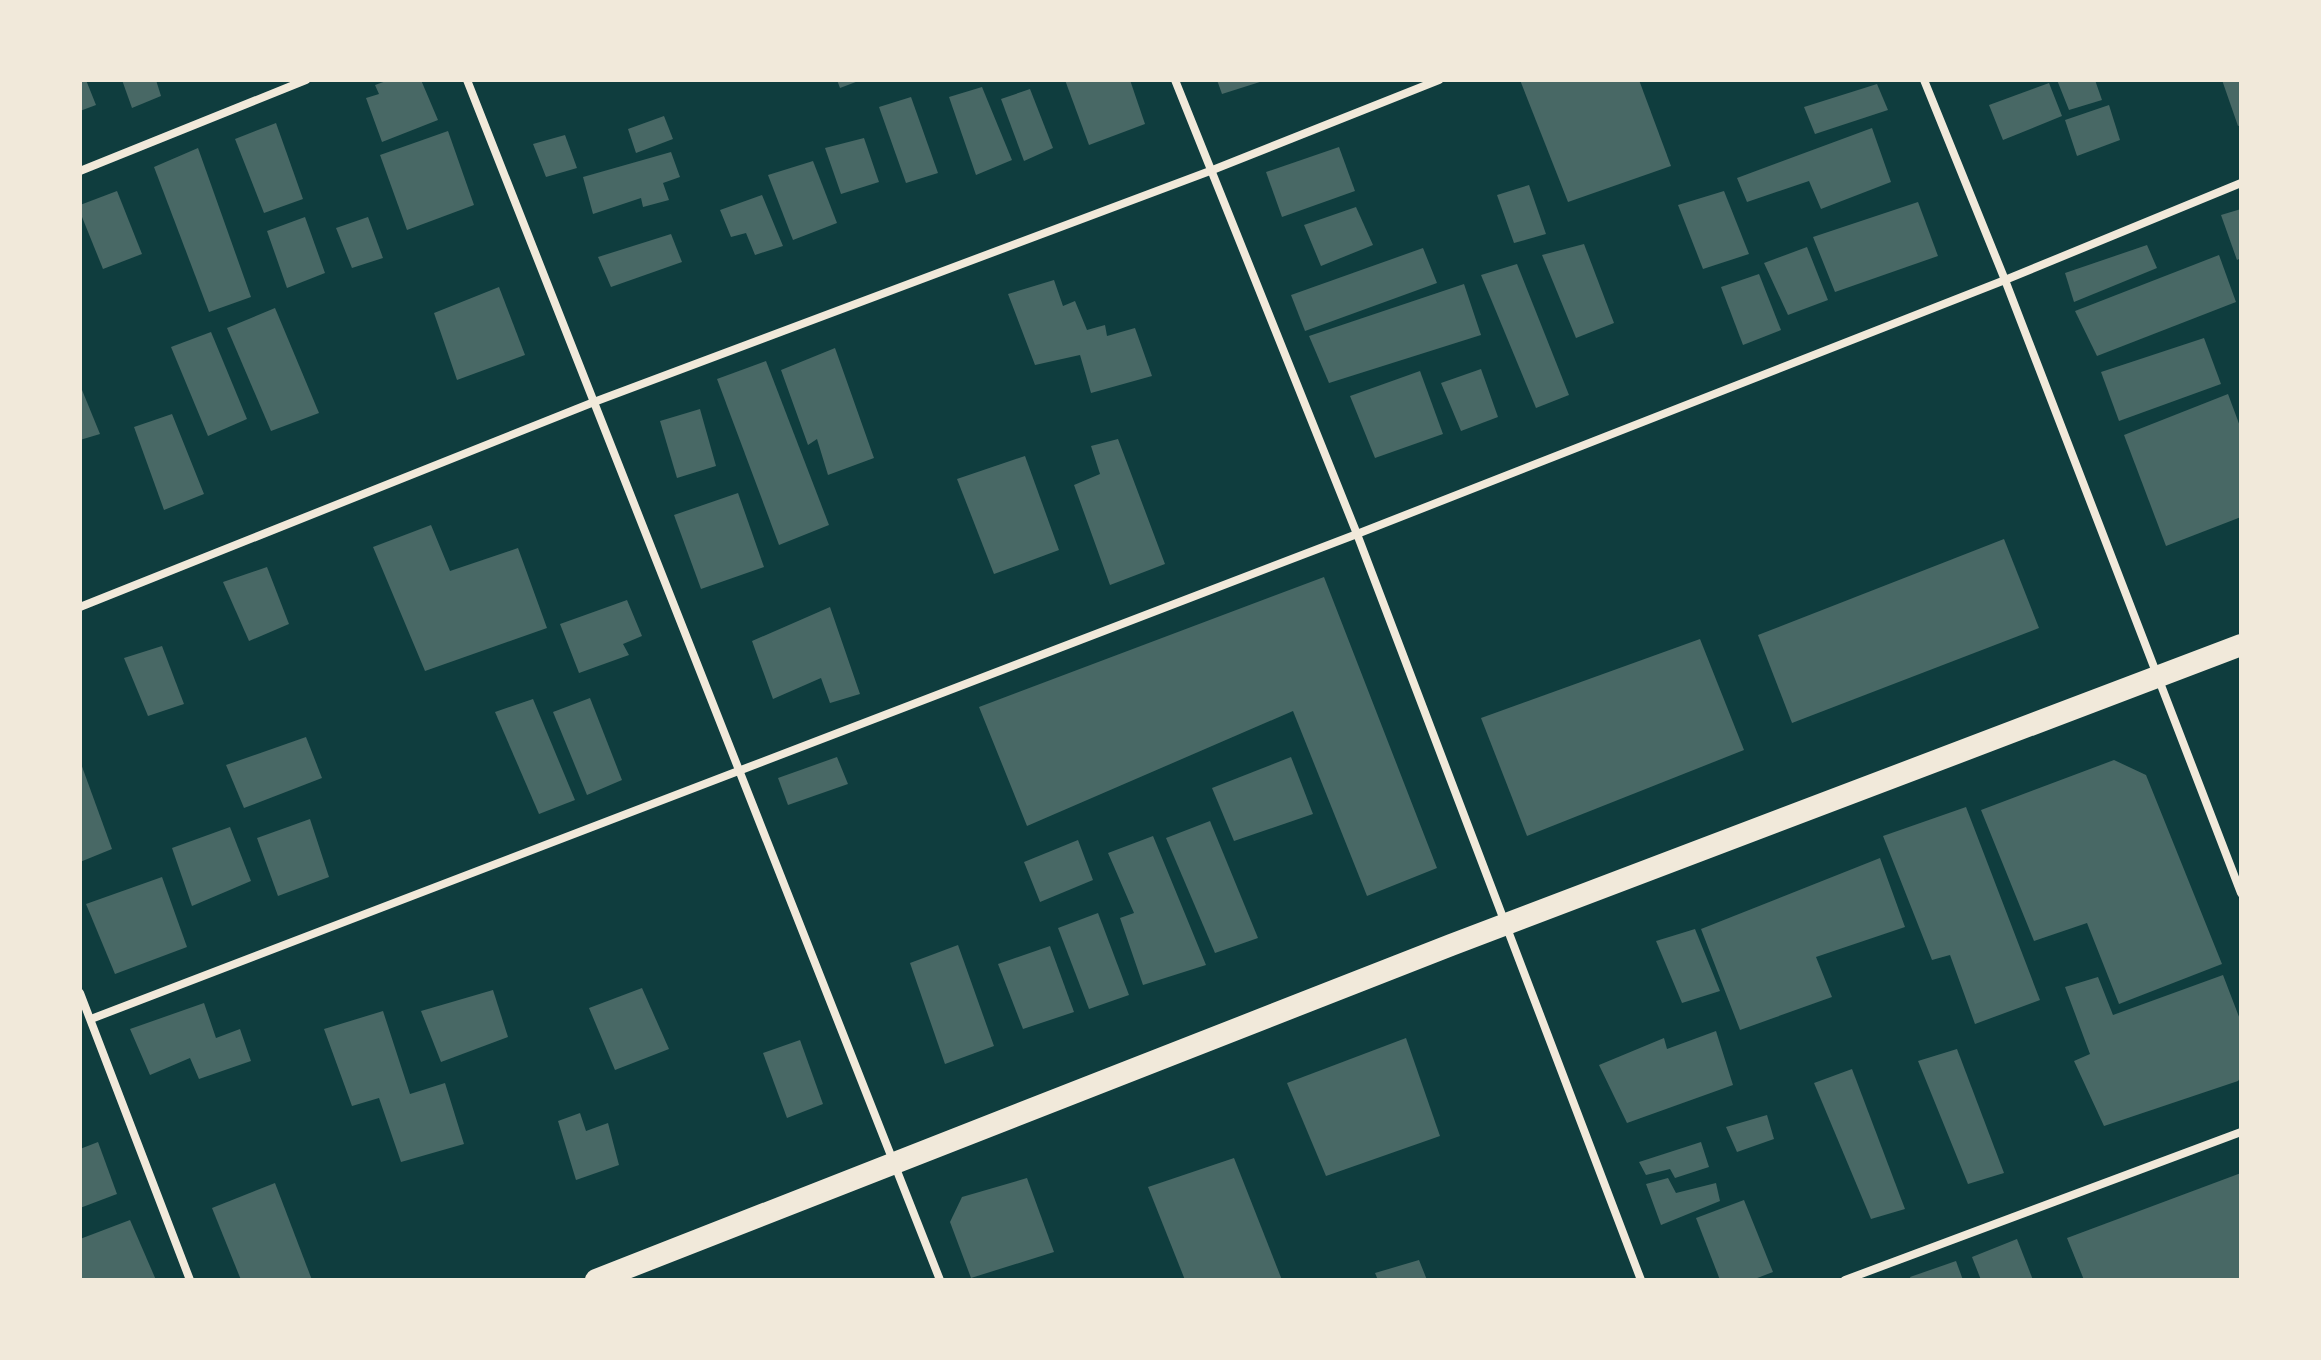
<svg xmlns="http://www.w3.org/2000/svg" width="2321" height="1360" font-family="Poppins,sans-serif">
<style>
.building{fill:#486865}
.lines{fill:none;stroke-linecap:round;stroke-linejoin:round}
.minor{stroke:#f1e9da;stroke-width:8}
.trunk{stroke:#f1e9da;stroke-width:22}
</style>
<rect width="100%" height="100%" fill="#0f3d3e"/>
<!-- building -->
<g class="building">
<path d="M80,80H86L96,105L80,111Z"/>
<path d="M122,80H156L161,96L132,108Z"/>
<path d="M389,80H421L438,120L382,142L366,98L379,94L375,85Z"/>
<path d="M837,80H861L840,88Z"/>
<path d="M1065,80H1130L1145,124L1089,145Z"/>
<path d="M1217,80H1263V81L1222,94Z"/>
<path d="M1520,80H1639L1671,166L1568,202Z"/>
<path d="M2057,80H2095L2102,100L2069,110Z"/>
<path d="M2222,80H2241V125L2238,126Z"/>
<path d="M2049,83L2062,116L2003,140L1989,105Z"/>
<path d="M1877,84L1888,110L1815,134L1804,107Z"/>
<path d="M982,87L1012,160L976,175L949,97Z"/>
<path d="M1030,89L1053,148L1024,161L1001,99Z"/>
<path d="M911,97L938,173L906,183L879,107Z"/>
<path d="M2109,105L2120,140L2077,156L2065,120Z"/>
<path d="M664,116L673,139L636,153L628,129Z"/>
<path d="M276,123L303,199L264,213L235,139Z"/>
<path d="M1872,128L1891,182L1821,209L1809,181L1747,202L1737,178Z"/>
<path d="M448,131L474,205L407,230L380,155Z"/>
<path d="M565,135L577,168L546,177L533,144Z"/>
<path d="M864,138L879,182L841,194L825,148Z"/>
<path d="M1339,147L1355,191L1282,217L1266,172Z"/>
<path d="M198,148L251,297L209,312L154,167Z"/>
<path d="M671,152L680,177L663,183L669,200L643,207L641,198L593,214L583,177Z"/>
<path d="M813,161L837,223L793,240L768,175Z"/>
<path d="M1529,185L1546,234L1514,243L1497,195Z"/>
<path d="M117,191L142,254L103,269L80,212V205Z"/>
<path d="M1724,191L1749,254L1703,269L1678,205Z"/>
<path d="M762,195L783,246L755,255L746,233L731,237L720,210Z"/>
<path d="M1918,202L1938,256L1835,292L1813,237Z"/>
<path d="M1356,207L1373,245L1321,266L1304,225Z"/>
<path d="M2241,209V258L2237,260L2221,215Z"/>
<path d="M305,217L325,273L287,288L267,231Z"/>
<path d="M368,217L383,258L352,268L336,228Z"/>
<path d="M671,234L682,262L611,287L598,257Z"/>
<path d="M1584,244L1614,323L1576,338L1542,255Z"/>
<path d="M2147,245L2157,268L2074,302L2065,273Z"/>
<path d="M1807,247L1828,300L1788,315L1764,263Z"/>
<path d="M1423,248L1437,283L1305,331L1291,295Z"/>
<path d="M2219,255L2236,302L2097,356L2075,311Z"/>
<path d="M1517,264L1569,395L1536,408L1481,275Z"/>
<path d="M1759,274L1781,330L1743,345L1721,287Z"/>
<path d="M1054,280L1063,306L1075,301L1087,330L1105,325L1107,336L1135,328L1152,376L1091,393L1080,355L1035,365L1008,294Z"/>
<path d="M1464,284L1481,335L1329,383L1309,336Z"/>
<path d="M499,287L525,355L457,380L434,313Z"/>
<path d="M275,308L319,413L271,431L227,328Z"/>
<path d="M211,332L247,419L208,436L171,347Z"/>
<path d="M2204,338L2221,384L2119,421L2101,372Z"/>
<path d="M835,348L874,458L828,475L817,439L808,445L781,370Z"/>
<path d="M766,361L829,525L779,545L717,379Z"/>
<path d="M1481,369L1498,417L1461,431L1441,383Z"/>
<path d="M1420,371L1443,434L1375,458L1350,396Z"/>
<path d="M80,385L100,434L80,440Z"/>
<path d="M2228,394L2241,429V517L2166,546L2124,435Z"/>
<path d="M700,409L716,466L677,478L660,421Z"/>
<path d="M172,414L204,494L164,510L134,427Z"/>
<path d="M1118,439L1165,564L1110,585L1074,485L1100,474L1091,446Z"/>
<path d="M1025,456L1059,550L994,574L957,479Z"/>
<path d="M738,493L764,567L701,589L674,515Z"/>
<path d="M431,525L450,571L518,548L547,628L425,671L373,547Z"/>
<path d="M2004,539L2039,628L1792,723L1758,635Z"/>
<path d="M267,567L289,624L249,641L223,582Z"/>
<path d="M1324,577L1437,868L1367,896L1293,711L1027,826L979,707Z"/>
<path d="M627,600L642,636L623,644L629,655L579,673L560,624Z"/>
<path d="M830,607L860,694L830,703L821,678L773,699L752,641Z"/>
<path d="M1700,639L1744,750L1527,836L1481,718Z"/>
<path d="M162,646L184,704L148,716L124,658Z"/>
<path d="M590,698L622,780L587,795L553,712Z"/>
<path d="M533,699L575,800L539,814L495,712Z"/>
<path d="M306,737L322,778L244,808L226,765Z"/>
<path d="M837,757L848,784L788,805L778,778Z"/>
<path d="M1291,757L1313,814L1234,841L1212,788Z"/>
<path d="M2114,760L2146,775L2222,964L2119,1004L2087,923L2034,941L1981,810Z"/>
<path d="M80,761L112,849L80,862Z"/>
<path d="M1966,807L2040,1000L1975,1024L1950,955L1932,960L1883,836Z"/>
<path d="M310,819L329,877L278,896L257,838Z"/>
<path d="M1210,821L1258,938L1215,953L1166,838Z"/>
<path d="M230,827L251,881L192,906L172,848Z"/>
<path d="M1153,836L1206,965L1143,985L1120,918L1134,913L1108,853Z"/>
<path d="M1078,840L1093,880L1040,902L1024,862Z"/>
<path d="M1880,858L1905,927L1816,957L1832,997L1740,1030L1701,929Z"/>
<path d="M162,877L187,947L115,974L86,904Z"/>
<path d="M1098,913L1129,995L1089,1009L1058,928Z"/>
<path d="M1695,929L1720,991L1682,1003L1656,941Z"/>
<path d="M958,945L994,1046L945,1064L910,963Z"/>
<path d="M1050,946L1074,1012L1023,1029L998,964Z"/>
<path d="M2223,975L2241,1022V1077L2238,1081L2104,1126L2074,1061L2090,1054L2065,987L2098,977L2113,1015Z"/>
<path d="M642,988L669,1049L615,1070L589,1008Z"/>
<path d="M493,990L508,1037L441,1062L421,1011Z"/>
<path d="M204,1003L216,1038L240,1029L251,1061L199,1079L190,1058L150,1075L130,1029Z"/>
<path d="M383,1011L410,1094L445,1083L464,1144L401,1162L379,1098L352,1106L324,1029Z"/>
<path d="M1716,1031L1733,1085L1627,1123L1599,1065L1664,1038L1667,1049Z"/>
<path d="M1406,1038L1440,1136L1326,1176L1287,1083Z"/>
<path d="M800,1040L823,1104L787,1118L763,1053Z"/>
<path d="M1957,1049L2004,1173L1968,1184L1918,1061Z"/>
<path d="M1852,1069L1905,1209L1871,1219L1814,1083Z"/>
<path d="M580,1113L586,1131L608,1123L619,1165L576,1180L558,1121Z"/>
<path d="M1767,1115L1774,1139L1737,1152L1726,1127Z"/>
<path d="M98,1142L117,1194L80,1208V1149Z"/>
<path d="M1701,1142L1709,1167L1675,1178L1670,1169L1646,1175L1639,1162Z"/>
<path d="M1234,1158L1282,1280H1185L1148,1187Z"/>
<path d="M2241,1173V1280H2084L2067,1238Z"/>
<path d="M1027,1178L1054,1252L971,1278L950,1222L962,1197Z"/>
<path d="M1668,1178L1676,1193L1716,1183L1720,1201L1661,1225L1646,1184Z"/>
<path d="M275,1183L312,1280H241L212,1208Z"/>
<path d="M1744,1200L1773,1272L1752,1280H1720L1696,1218Z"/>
<path d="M130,1220L156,1280H80V1239Z"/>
<path d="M2017,1239L2033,1280H1981L1972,1257Z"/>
<path d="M1419,1260L1427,1280H1378L1375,1273Z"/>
<path d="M1956,1261L1963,1280H1911L1910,1277Z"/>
</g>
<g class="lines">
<!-- minor -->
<g class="minor">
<path d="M467,80L940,1280"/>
<path d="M1175,80L1357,534L1641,1280"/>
<path d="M1924,80L2005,280L2241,893"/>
<path d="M80,171L306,80"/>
<path d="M80,607L594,402L1210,171L1439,80"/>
<path d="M80,993L190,1280"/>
<path d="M91,1019L1357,534L2005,280L2241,183"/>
<path d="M1845,1280L2241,1132"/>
</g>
<!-- trunk -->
<path class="trunk" d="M596,1280L1451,945L2241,645"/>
</g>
<!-- border -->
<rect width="2321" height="1360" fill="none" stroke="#f1e9da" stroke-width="164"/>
</svg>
